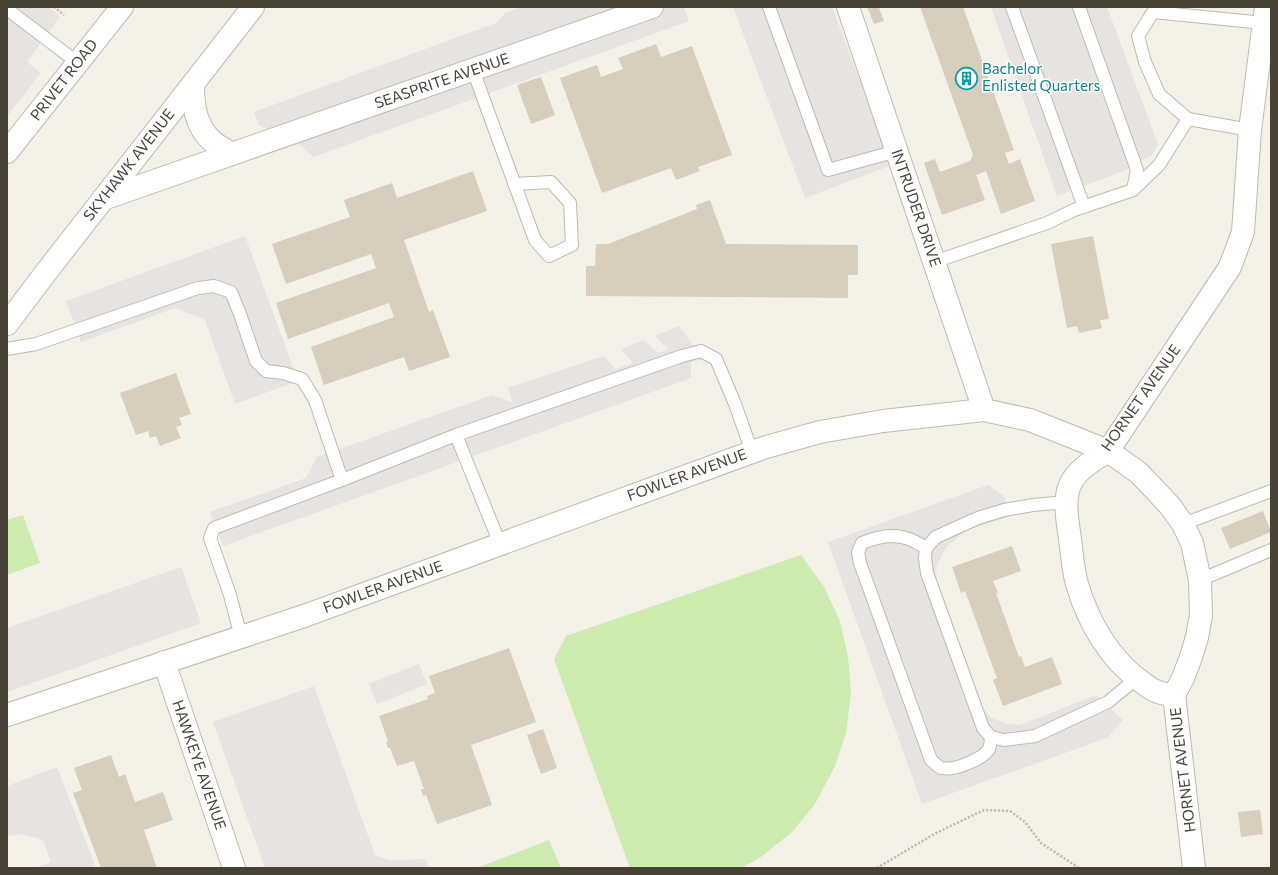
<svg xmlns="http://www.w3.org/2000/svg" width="1278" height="875" font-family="Commissioner,sans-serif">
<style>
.green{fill:#cdeaaf}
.parking{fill:#e6e3e0}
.building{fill:#d7cebd}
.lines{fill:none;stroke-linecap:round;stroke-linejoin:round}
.lane-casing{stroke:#c0baaa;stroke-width:14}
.street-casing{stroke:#c0baaa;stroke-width:24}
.path{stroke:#c3b69a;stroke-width:2.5;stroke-dasharray:2 2;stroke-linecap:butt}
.lane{stroke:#fff;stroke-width:12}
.street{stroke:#fff;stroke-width:22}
.labels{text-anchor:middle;stroke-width:3;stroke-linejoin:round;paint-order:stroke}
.culture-label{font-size:15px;fill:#0d838f;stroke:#fff;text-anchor:start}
.street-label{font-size:15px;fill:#484236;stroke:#fff}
</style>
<rect width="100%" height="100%" fill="#f4f1e8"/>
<!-- green -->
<g class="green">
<path d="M23,515L40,563L7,575V520Z"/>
<path d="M801,555L824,587L840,621L848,657L851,692L846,733L835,766L815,804L792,832L761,857L741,868H630L554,659L566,636Z"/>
<path d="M549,840L561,868H477Z"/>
</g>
<!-- parking -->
<g class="parking">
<path d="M7,7H49L60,16L27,62L41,73L7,116Z"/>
<path d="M521,7H684L689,21L313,157L295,140L259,126L254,112L496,23L505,13Z"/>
<path d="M733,7H832L892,165L805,198Z"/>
<path d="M991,7H1107L1158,144L1153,154L1126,170L1057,196Z"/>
<path d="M245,236L298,381L235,404L205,320L175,308L81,342L66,301Z"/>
<path d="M679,326L703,359L691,362V378L223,546L210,512L306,478L317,457L492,395L513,403L508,388L603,356L616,369L633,363L621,349L644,340L658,353L668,349L655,336Z"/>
<path d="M988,485L1004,496L1011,516L968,530L947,546L936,567L937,585L979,705L992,718L1006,724L1020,725L1096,695L1123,720L1107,738L922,804L828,542Z"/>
<path d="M181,567L201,623L7,692V628Z"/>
<path d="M419,664L427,684L377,704L369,684Z"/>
<path d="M314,686L375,855L389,860L426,859L429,868H265L213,722Z"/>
<path d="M57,767L96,868H34L51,862L43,840L23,834L7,836V786Z"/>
</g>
<!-- building -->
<g class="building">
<path d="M867,7H883L879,8L884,21L874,24Z"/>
<path d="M920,7H963L1014,150L1005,153L1009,164L1020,159L1035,201L1001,214L986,171L976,175L985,200L942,215L924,163L935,159L940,172L970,161L973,155Z"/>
<path d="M656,44L661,57L692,46L732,155L698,167L700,171L676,180L671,168L602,193L560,78L597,65L601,77L623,69L618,58Z"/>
<path d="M541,77L555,115L531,124L517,85Z"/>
<path d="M473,171L487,211L404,240L429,312L433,310L450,357L409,371L404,357L324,385L311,347L394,317L389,303L288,339L276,303L376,268L371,254L286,284L272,244L350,217L344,200L392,183L397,198Z"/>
<path d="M710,200L726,244L858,245V275H848V298L586,296V266H595L596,244H608L697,209L696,205Z"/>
<path d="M1093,236L1109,319L1100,320L1102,328L1079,333L1077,326L1067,328L1051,244Z"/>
<path d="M176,373L191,414L179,418L182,425L176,427L181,438L160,446L156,436L150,438L148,431L136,435L120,393Z"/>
<path d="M1263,511L1271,532L1230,549L1221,528Z"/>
<path d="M1012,546L1021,571L993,581L998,593H996L1019,657L1021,656L1025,667L1052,657L1062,684L1003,706L993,680L997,678L965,591L961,593L952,567Z"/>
<path d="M509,648L536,722L471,745L492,805L437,824L426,795L423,796L421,789H424L414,761L397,766L390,748H388L386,742L388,741L379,716L428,699L427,696L435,693L429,676Z"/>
<path d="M543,729L557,768L541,774L527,735Z"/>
<path d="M111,755L119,777L125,774L135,802L163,792L173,820L144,830L157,868H101L73,793L82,790L74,768Z"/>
<path d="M1260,810L1263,834L1241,837L1238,812Z"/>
</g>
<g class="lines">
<defs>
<g id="lane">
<path d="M769,7L828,170L897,151"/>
<path d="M1012,7L1084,207"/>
<path d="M7,9L78,63"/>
<path d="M473,70L535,240L549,256L572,245L570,203L551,182L514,184"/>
<path d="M1188,119L1159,94L1145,62L1138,36L1153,12L1264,23"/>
<path d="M1133,190L1159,165L1188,119L1250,130"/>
<path d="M934,262L1047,223L1074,210L1133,190L1137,170L1079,7"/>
<path d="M7,349L36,344L198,288L214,286L231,292L240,314L256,361L266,371L283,373L302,379L315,400L342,480"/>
<path d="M456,435L500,544"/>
<path d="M1067,502L1033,505L1004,510L978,518L936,537L926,548L925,558L927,573L983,728L991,737L1004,740L1035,736L1108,702L1137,678"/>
<path d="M1183,524L1271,491"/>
<path d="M926,548C921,545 915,541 909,539C894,533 876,537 862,543L858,552L860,563L931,760C934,762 938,767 941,768C953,771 982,760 989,749C990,746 991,740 991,737"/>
<path d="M1200,580L1271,550"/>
<path d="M241,637L230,595L210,538L214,528L342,480L456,435L682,356L701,351L716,359L735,404L752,452"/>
</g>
<g id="street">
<path d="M848,7L984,410"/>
<path d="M193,84C193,104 195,125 211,140C217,146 226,150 232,154"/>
<path d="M7,152L122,7"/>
<path d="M103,199L652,7"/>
<path d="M7,324L47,271L253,7"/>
<path d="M164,662L234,868"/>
<path d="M7,715L304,616L763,448L820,432L883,421L984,410L1030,420L1108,451L1139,473L1157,492L1170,506L1183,524L1192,543L1200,580L1201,615L1197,637L1191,657L1183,678L1174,695"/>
<path d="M1194,868L1174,695C1168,694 1161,694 1156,691C1152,690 1147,686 1143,683C1110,660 1088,622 1077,584C1073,570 1072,554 1070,539C1068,523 1063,501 1070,485C1077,469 1094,460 1108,451L1230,267L1243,232L1250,130L1266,7"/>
</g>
</defs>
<!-- lane casing -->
<use href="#lane" class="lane-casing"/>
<!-- street casing -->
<use href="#street" class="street-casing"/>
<!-- path -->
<g class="path">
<path d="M54,7L64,15"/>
<path d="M877,868L936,833L984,810L1010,811L1025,822L1041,843L1079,868"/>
</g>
<!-- lane -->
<use href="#lane" class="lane"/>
<!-- street -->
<use href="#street" class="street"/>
</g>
<!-- icons -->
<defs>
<symbol id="building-ring" viewBox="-11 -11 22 22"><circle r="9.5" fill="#fff" stroke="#0f9aa8" stroke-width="1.5"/><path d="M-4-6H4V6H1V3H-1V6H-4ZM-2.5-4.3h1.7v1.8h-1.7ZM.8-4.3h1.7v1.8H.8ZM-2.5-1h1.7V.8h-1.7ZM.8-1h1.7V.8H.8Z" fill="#0f9aa8"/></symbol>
</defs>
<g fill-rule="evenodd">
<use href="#building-ring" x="954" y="66" width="25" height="25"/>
</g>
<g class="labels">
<!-- culture labels -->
<g class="culture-label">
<text x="982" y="74">Bachelor<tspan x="982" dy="17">Enlisted Quarters</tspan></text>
</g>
<!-- street labels -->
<g class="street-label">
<text transform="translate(64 80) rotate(-52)" y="5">PRIVET ROAD</text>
<text transform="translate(442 81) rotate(-19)" y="5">SEASPRITE AVENUE</text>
<text transform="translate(129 165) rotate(-52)" y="5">SKYHAWK AVENUE</text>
<text transform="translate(916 208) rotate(71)" y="5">INTRUDER DRIVE</text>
<text transform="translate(1141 398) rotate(-55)" y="5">HORNET AVENUE</text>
<text transform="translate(687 475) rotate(-20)" y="5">FOWLER AVENUE</text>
<text transform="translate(383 587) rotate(-20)" y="5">FOWLER AVENUE</text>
<text transform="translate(199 765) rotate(71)" y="5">HAWKEYE AVENUE</text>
<text transform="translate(1183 770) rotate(-97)" y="5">HORNET AVENUE</text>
</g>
</g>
<!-- border -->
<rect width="1278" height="875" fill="none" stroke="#484236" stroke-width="16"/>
</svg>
